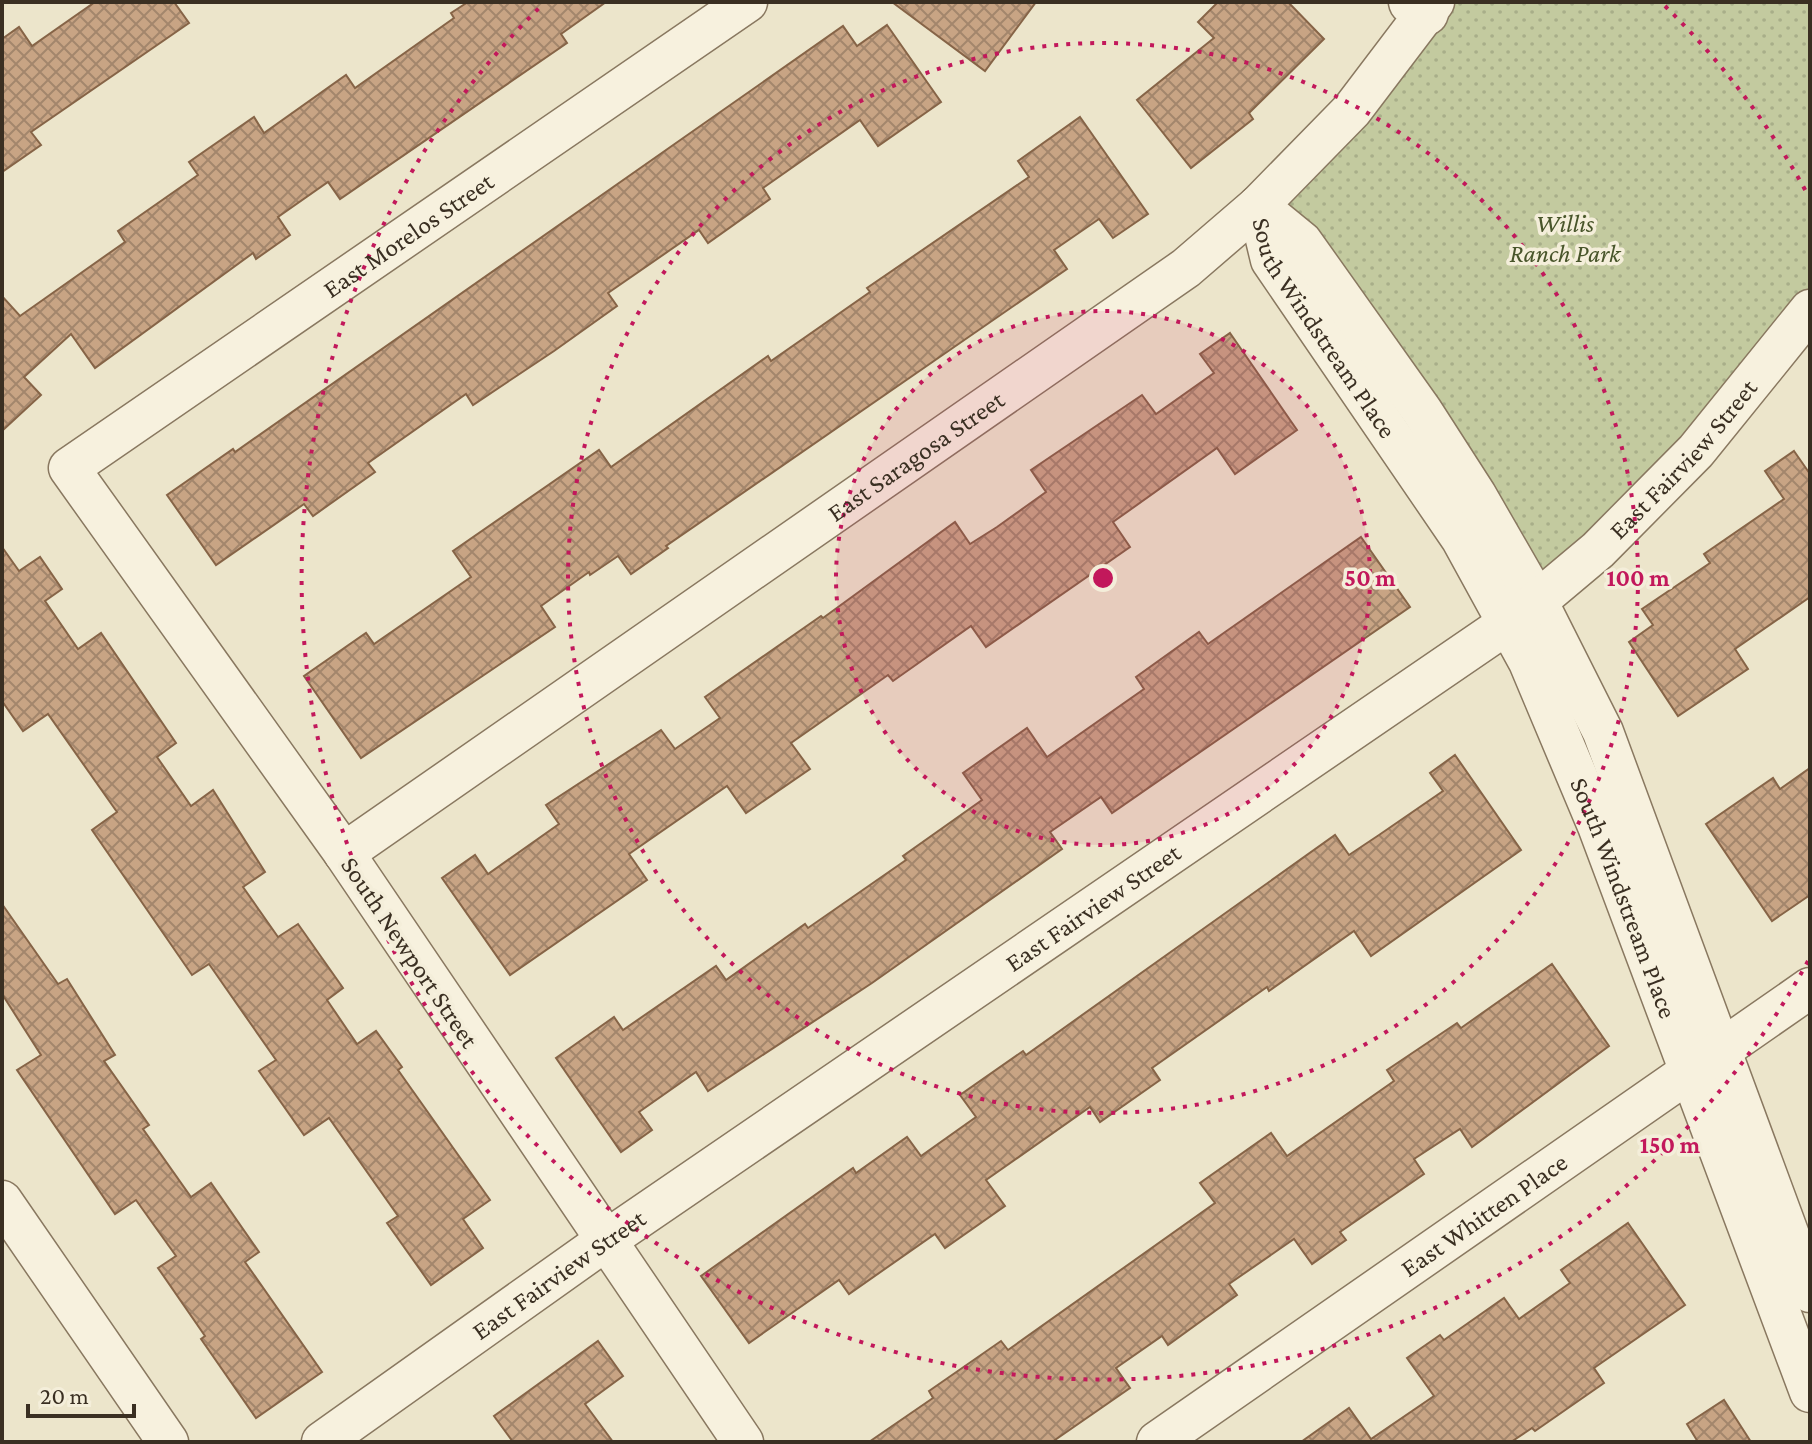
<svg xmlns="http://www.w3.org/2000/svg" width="1812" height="1444" font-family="'Crimson Pro',serif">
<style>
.park{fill:url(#park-dots)}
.building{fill:url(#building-cross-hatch);stroke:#866447;stroke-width:2}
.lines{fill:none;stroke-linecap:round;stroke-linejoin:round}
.minor-casing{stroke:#897860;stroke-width:43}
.tertiary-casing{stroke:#897860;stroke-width:47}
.minor{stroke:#f7f1de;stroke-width:40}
.tertiary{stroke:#f7f1de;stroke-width:44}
.ring{fill:none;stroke:#c2185b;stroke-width:4;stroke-dasharray:4 8}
.labels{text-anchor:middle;stroke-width:7;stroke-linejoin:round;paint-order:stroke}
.park-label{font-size:26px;font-style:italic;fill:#48552a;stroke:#f4eeda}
.street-label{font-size:26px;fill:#3a2f22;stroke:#f4eeda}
.centre{fill:#c2185b;stroke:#f4eeda;stroke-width:4}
.ring-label{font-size:24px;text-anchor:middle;font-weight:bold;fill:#c2185b;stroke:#f4eeda;stroke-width:7;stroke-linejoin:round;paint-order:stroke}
</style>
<defs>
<pattern id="park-dots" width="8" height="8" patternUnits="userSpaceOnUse" patternTransform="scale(2)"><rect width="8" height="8" fill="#c3ca9f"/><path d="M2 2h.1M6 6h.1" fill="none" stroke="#a8ae89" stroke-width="1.8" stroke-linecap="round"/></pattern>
<pattern id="building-cross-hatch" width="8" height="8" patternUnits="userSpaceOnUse" patternTransform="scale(2)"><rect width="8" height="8" fill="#c8a484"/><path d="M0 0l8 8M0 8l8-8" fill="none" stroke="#a3866c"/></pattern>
</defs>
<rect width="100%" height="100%" fill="#ece5cb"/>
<!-- park -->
<path class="park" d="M1434,2H1810V310L1523,613L1258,206Z"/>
<!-- building -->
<g class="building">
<path d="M95,2H174L189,23L31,132L41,145L2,172V39L19,27L32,46Z"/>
<path d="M468,2H606L561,34L567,43L340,199L328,182L278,217L290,235L256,259L253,253L95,368L71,334L24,377L41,395L2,431V296L20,316L125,242L118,231L198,175L189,162L254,117L264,133L346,75L355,88L454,18L451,13Z"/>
<path d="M892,2H1036L985,71Z"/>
<path d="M1218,2H1288L1324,39L1249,113L1253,119L1191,168L1137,100L1214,38L1198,22Z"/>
<path d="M887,25L941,102L878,146L860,120L763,188L770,199L708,243L699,230L608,293L617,306L554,351L473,405L466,394L368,463L375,472L313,516L304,504L216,565L167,495L233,449L235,452L843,26L857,46Z"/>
<path d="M1080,117L1148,214L1113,238L1099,219L1054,250L1067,269L666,546L668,548L631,574L618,556L590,575L589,572L541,606L555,627L361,758L304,676L366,633L374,644L471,577L453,551L599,450L611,467L768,356L771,361L870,292L867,288L1029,177L1018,161Z"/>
<path d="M1230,333L1297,430L1235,474L1217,448L1113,522L1130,547L986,647L971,626L893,681L888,675L791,743L810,769L746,813L727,786L629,854L647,880L510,975L442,878L475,855L488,874L559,824L546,805L661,730L675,749L720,718L705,697L821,616L823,618L955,522L970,544L997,527L1046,492L1031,470L1142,395L1156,414L1214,373L1200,354Z"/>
<path d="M1794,451L1810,474V597L1735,649L1748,669L1678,716L1629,642L1653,625L1642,609L1710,563L1704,554L1784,499L1765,471Z"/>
<path d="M1361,537L1410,607L1112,813L1101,797L1050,832L1062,849L872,983L708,1091L696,1072L639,1112L652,1130L621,1152L556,1058L614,1017L623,1030L716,966L726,980L805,924L808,928L906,860L903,856L982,800L963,773L1027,728L1047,757L1144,689L1136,677L1199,632L1208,644Z"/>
<path d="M2,547L19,571L40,557L62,589L45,601L78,649L101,633L176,743L157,757L191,806L213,790L265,872L243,887L278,937L298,924L343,988L327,1000L357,1044L376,1031L402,1067L398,1070L490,1200L463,1219L483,1248L431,1285L387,1223L398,1216L329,1118L304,1135L259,1071L276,1060L209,964L192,975L92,830L117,812L48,714L23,731L2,701Z"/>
<path d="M1455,755L1521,850L1371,956L1354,931L1269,991L1267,987L1152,1068L1160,1080L1100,1122L1090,1107L986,1180L1005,1206L945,1248L935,1234L849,1294L839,1280L749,1343L701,1276L853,1168L856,1173L907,1137L921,1156L976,1117L960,1095L1023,1051L1026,1055L1335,835L1349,855L1379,835L1443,791L1430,773Z"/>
<path d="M1810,768V895L1772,921L1706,824L1773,778L1780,789Z"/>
<path d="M2,904L58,984L67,979L115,1055L104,1061L149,1125L143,1129L191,1197L211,1183L259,1252L245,1262L322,1372L256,1418L201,1339L205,1336L158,1268L176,1256L136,1200L115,1214L17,1070L41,1055L2,994Z"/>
<path d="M1552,964L1609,1046L1472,1147L1460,1129L1414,1159L1424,1174L1340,1232L1346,1240L1312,1264L1294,1239L1229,1284L1237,1295L1168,1345L1162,1336L1116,1368L1130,1388L1052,1442H869L933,1398L929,1391L1001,1341L1008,1350L1215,1203L1200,1183L1271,1133L1287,1156L1394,1081L1387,1070L1457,1023L1461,1028Z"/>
<path d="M1628,1223L1685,1305L1594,1368L1604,1383L1535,1431L1532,1428L1511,1442H1301L1349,1408L1371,1439L1434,1396L1407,1358L1440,1335L1444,1340L1504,1298L1519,1319L1570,1283L1561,1270Z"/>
<path d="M598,1341L623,1376L585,1404L613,1442H513L494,1416Z"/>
<path d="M1724,1400L1751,1442H1698L1687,1424Z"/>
</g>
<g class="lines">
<defs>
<g id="minor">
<path id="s1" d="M1258,206L1271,260L1461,538L1529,662L1598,826L1810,1392"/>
<path d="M1258,206L1302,242L1422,411L1476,495L1537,601L1603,732L1810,1292"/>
<path id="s2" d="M344,853L1186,268L1258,206L1352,110L1434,2"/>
<path d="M2,1201L168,1442"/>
<path id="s3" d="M322,1442L605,1241L1523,613L1598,550L1696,451L1810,310"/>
<path id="s4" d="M743,1442L344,853L69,468L747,2"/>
<path id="s5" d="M1157,1442L1810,988"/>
</g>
<path id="tertiary" d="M1411,2L1426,13"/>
</defs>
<!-- minor casing -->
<use href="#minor" class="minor-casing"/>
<!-- tertiary casing -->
<use href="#tertiary" class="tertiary-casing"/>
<!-- minor -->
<use href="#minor" class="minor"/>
<!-- tertiary -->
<use href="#tertiary" class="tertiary"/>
</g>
<!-- distance rings -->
<circle cx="1103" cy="578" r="267" fill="#c2185b" fill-opacity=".12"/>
<g class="ring">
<circle cx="1103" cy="578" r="267"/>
<circle cx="1103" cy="578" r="535"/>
<path d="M1808 961A802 802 0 1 1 541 6M1665 6A802 802 0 0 1 1808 195"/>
</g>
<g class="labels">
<!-- park labels -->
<g class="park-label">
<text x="1565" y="232">Willis<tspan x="1565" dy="30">Ranch Park</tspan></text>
</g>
<!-- street labels -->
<g class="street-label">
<text dy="9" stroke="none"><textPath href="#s4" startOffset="1596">East Morelos Street</textPath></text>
<text dy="9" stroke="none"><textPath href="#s1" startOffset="140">South Windstream Place</textPath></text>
<text dy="9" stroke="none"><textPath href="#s2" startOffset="696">East Saragosa Street</textPath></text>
<text dy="9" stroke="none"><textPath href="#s3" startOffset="1682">East Fairview Street</textPath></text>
<text dy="9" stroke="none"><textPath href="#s1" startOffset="788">South Windstream Place</textPath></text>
<text dy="9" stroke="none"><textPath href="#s3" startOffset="938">East Fairview Street</textPath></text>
<text transform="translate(410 952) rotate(56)" y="9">South Newport Street</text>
<text dy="9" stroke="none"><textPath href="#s5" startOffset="398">East Whitten Place</textPath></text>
<text dy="9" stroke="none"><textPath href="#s3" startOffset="290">East Fairview Street</textPath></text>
</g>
</g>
<circle cx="1103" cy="578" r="12" class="centre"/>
<g class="ring-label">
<text x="1370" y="586">50 m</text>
<text x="1638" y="586">100 m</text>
<text x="1670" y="1153">150 m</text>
</g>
<!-- border -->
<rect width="1812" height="1444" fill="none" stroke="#3a2f22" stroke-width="8"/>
<!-- scale -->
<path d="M28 1404v12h106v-12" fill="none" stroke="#3a2f22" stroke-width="4"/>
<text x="40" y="1404" font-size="24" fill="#3a2f22" stroke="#f4eeda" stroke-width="6" paint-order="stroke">20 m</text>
</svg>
